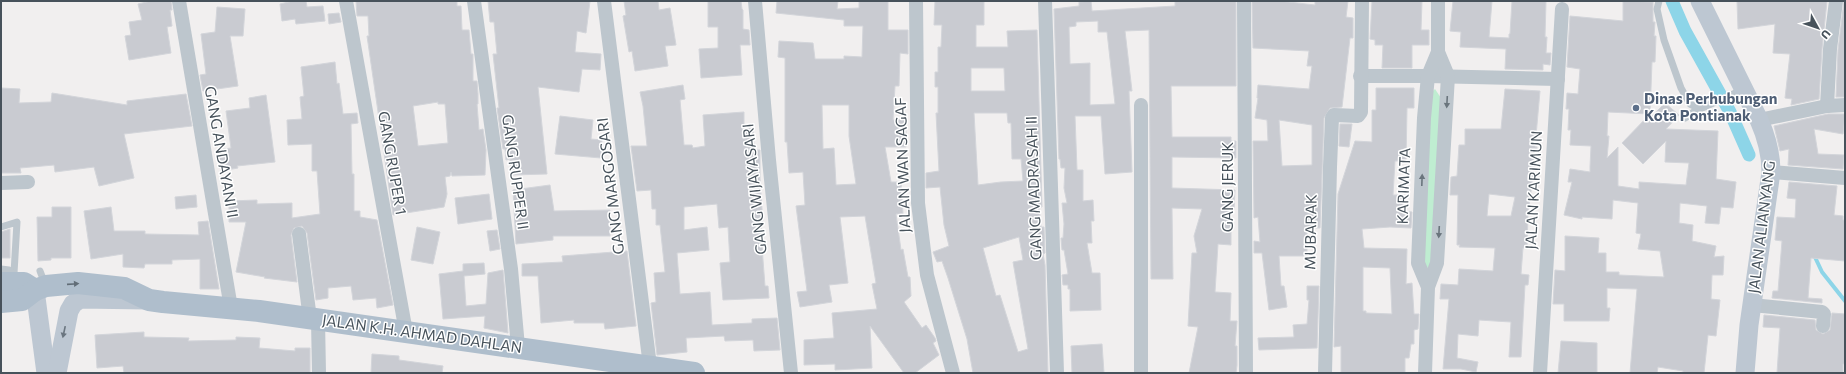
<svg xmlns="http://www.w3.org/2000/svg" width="1846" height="374" font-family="Commissioner,sans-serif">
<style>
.green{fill:#bfedd1}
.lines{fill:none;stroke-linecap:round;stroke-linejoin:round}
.stream{stroke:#8dd5e8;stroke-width:4}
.canal{stroke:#8dd5e8;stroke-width:13}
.building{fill:#c9cbd1;stroke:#d3d5da;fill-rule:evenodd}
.lane{stroke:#bdc6cd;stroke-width:7}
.street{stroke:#bdc6cd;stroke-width:14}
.secondary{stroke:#bdc7d2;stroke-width:19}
.primary{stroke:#afbecc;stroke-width:22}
.oneway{fill:#6a757d}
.oneway2{fill:#616d77}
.oneway3{fill:#6a757f}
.service-dot{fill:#5c6f8a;stroke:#fff;stroke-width:1.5}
.labels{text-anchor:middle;stroke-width:3;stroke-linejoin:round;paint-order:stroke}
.service-label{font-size:15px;font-weight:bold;fill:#4e5e75;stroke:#fff;text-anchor:start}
.street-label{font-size:15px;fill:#47525b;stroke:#fff}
</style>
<rect width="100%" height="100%" fill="#f1efef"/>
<!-- green -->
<path class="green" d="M1435,89L1441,98L1434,259L1429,271L1423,260L1428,96Z"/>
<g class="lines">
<!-- stream -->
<path class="stream" d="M1814,255L1822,272L1845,301"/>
<!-- canal -->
<path class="canal" d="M1672,1L1685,31L1730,112L1749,155"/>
</g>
<!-- building -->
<g class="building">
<path d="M151,1H171L172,10H170L172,26L167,27L171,53L129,60L125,36L131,35L129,22L142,20L138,4Z"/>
<path d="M293,1H306L307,7L323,6L325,21L296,24L295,19L282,21L280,4Z"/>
<path d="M356,1H457V6H461L462,30H469L471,54H473V81H477L478,94V104H477L479,130L483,129L486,150L485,175L452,176L451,172L450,176L445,177L447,194L444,207L393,215L367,36H369L368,16H357ZM438,102V104H445L448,143L418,146L413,106Z"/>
<path d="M488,1H590L586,33L577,31L575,52L601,54L600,70L582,69L579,92L538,87L547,174L511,175L510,159L506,160L505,149H503L497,108H499L493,54H497L494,22H490Z"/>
<path d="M624,1H658L659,10L670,8L676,45L665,46L668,66L635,71L632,51L629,52L623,16L626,15Z"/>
<path d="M708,1H741L742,9L743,10V29L749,30L750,45H740L742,75L701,78L699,49L718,48V27H708Z"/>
<path d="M777,1H838L837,9L859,8V1H888V30H908V54L900,53L899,86H895L893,120L906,119V147H885L891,182H901L903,214H896L901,250L903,249L908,277H910L911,296L904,302L922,328L926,325L935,338L936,341L933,343L939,355L915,373H904L870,326L872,368L835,370V364L804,365V340L834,338L832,313L877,309L872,284L876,283L865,216L840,217L848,283L829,285L832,302L800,307L797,292L807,291L796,206L805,205L803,172L789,173L787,142H785V58L778,57L779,41L813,43L815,59H844V56L862,57L863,26H844V20L776,13ZM822,105H849V136L856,184L836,185L834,148L823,149Z"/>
<path d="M935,1H984V25H976V47H1008L1007,31L1037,30L1042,207H1039L1041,227H1044L1045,253L1043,254L1045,265L1048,373H973L967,339L948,278L942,261L937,262L933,252L949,246L944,225L940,187L926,188V173L939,171L936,113H938V87H935V72H938V47H941L942,25H934ZM971,68H1004L1005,91H971ZM974,113H1007L1008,123H1011L1012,159H1021L1023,181L1001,182L978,185ZM1019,237L1023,260L1013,262L1028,349L1018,352L1000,295L996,296L983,248Z"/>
<path d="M1091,1L1092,11L1175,6V1H1236V86H1171L1172,137H1231V141H1236V158L1172,157V188L1235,190L1234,210H1231V245L1218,244L1215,292L1231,293L1230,321H1237L1235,346H1237V365L1236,373H1189L1198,327L1188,326L1192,253H1197L1194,236L1202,209L1172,208L1173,279H1151L1149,30L1125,31L1132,91H1129L1132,172L1105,174L1101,116H1075L1077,170H1083V201L1093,200L1094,221H1091L1092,243H1087L1092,273H1100L1101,310L1070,311V289H1068V285H1063L1062,275L1068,274L1064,250H1062L1061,238H1063L1064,224L1062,203H1067L1064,188L1065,168H1061L1060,159H1059L1054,9L1079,6V2ZM1098,21V32H1107L1115,104L1090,105V63L1070,64L1069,27L1076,26V22Z"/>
<path d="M1252,1H1280L1315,5V1H1348L1346,17L1353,18V38H1350L1342,107L1330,108L1324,118L1320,228H1307V256H1279L1281,286H1284L1287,307L1269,310L1262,253H1254V241L1260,242L1258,217L1254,218L1253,141H1268L1267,120L1255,118L1258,98H1257L1258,85L1309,89L1312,66H1307L1309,51L1253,48ZM1279,120L1312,125V165L1282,166Z"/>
<path d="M1372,1H1422L1421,30H1429V45H1412V68H1382L1383,45H1375V40L1370,39Z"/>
<path d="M1453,1H1492L1489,37L1509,38V34H1510L1512,1H1546L1545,37H1547L1546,53H1551L1550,65L1543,64V70L1505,69L1506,49L1460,47L1461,32L1450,31Z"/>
<path d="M1623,1L1653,2V22H1655L1654,36H1656L1655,62H1652L1650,114L1608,112L1607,136H1609L1607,158L1618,147V186L1639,189V182L1686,185L1689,163L1665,162L1666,141L1643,164L1622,143L1650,114L1649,119L1665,103L1679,115L1666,129L1718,131L1716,179L1736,182L1733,208L1721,207L1719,224L1705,223L1707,206L1680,203L1679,223L1693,225L1692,241L1716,246L1714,257L1724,256L1723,275H1712L1711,299L1720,300L1716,336L1708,335L1704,373H1683V371L1658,367L1657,373H1630L1637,289L1607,288V308H1610L1609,321H1564V304H1553L1555,270L1565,271V236L1599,238L1598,253H1606V272H1619V275L1664,277L1660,251L1638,249L1641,234L1636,233L1638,203L1613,200L1612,219L1582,217V219L1564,215L1572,182H1568L1570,169L1590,172V167L1591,146L1570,145L1571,130H1568L1569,109H1566L1567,93L1578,94L1580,69L1567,67L1570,16L1623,21Z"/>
<path d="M1737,1H1827L1822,49L1819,99L1791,105L1792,99L1785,98L1790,54L1773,53L1775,24L1738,29Z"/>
<path d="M1844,1H1845V97H1836L1838,50Z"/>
<path d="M217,7L245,9L243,36H230L238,86L203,91L200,75L206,74L201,34L215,32Z"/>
<path d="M339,13L341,22L329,24L328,14Z"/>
<path d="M335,62L337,84L339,83L343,114L357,113L358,123L351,124L352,174H354V211H360V217L377,220L393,305L377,308L376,298L353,300L351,286L328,288V298L316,300L307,233L302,226L294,228L291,235L297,282L264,278L265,277L236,272L246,222H229V201L257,200V204L292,203V218L320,214L317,171H312V144L288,145L287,120L302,119L300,97L304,96L301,67Z"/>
<path d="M683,85L685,99L680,100L684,145H692L693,148L705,146L703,115L744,112V128H753L754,150H760V179L763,224H761L763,260L765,286H768L769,298L723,300L720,263L730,262L728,227L719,228L717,204L684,207V230L707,227L709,250L677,253L680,294L710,292L712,325L752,323V319L777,318L780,350L754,351L753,340L725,341L724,336L686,338L687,352L657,355L651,303L656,302L654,273L665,272L660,225H656V209H652L651,190L637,191L631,146H647L643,106L640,92Z"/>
<path d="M1,88L20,89L19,103L51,102L52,93L127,105V101L186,94L192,126L124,134L134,178L99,186L94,167L55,172L54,165L20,168L21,173H1Z"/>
<path d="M1376,88H1414V108H1407L1406,161H1395L1393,195H1403V211L1412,212L1411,228L1390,227L1362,229L1364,248L1407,249L1406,284L1412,283L1414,314H1419L1418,329L1414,330V344H1411L1409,358H1405V373H1341V346L1334,347L1338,194L1355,141L1372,142V110H1376ZM1363,267L1390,268L1392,314L1366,313V311H1363Z"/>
<path d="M1505,89L1540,91L1535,147H1537L1536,168H1534L1528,214L1527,248H1523L1521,274L1529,275L1528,285H1525L1521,357H1509L1511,322L1479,320L1478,336L1458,334L1457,358L1478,362L1476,372L1461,369H1443L1449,299H1440L1441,284L1458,285L1459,269L1493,271L1495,248L1459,247L1460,245H1457L1458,195H1450L1451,177L1457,176L1459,145H1465V129H1501ZM1489,194L1515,197L1511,216H1487Z"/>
<path d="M266,95L275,162L237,166L238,168L221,171L216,150L231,148L226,111L250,108L249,98Z"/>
<path d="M1828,114H1845L1843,134L1814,129L1818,154L1844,155L1843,169L1788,165L1789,149L1780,151L1774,126Z"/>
<path d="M560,116L593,120L591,139L602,140L601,158L555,154Z"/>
<path d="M1340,124H1352L1349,147L1339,146Z"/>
<path d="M1789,182L1837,186L1834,215L1843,216V220H1845V261L1811,258L1808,298L1822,299V303L1772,298L1773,291H1778L1782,241L1775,240L1777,217L1795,218L1796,199L1787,198Z"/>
<path d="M550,185L554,211L610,210V236H553V240L516,244L513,190Z"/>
<path d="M489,194L492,219L458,224L455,198Z"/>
<path d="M196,195L197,207L176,209L175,197Z"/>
<path d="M52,207H71V258H51V260L38,261L37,217H52Z"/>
<path d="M111,207L114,231H145V234L199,235L198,222L208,221L219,289H200V259L172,260V264H145L144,268L123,267V254L91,259L84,211Z"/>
<path d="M417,227L440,232L433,264L411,260Z"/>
<path d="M10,229V258H1V232Z"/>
<path d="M497,230L500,249L490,251L487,231Z"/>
<path d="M627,251L636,326L605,329L604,323H574V320L541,323L538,276H522V264L563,262L562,256Z"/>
<path d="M484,263L485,274L464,276L466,306L486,304L488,273L503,270L508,333L484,328L485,316L443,319L439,274L463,271V264Z"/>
<path d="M1307,286H1319L1317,348L1259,350L1258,338L1294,337L1293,325L1307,324L1309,300H1307Z"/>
<path d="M1832,313L1845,314V364H1843V373H1777L1780,328L1763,327L1764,315L1815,320L1816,330L1823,334L1830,330Z"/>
<path d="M144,332V337L189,338L188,341L236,340V337L260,338L259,348L295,351V348H310V373H124L123,366L97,368L95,335Z"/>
<path d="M1561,341L1597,343V373H1558Z"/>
<path d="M1102,344L1104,373H1072L1071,346Z"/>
<path d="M372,354L399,356V360L443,366L442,373H371Z"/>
</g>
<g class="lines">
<!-- lane -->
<g class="lane">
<path d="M1659,1L1657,9L1664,40L1681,88L1690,104L1700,109L1742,90"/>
<path d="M1685,118L1698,109"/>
<path d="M1,227L17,222L14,273"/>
<path d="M1,269L9,270L17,276"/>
<path d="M40,271L45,284"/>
</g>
<!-- street -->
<g class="street">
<path d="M179,1L231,308"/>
<path d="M346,1L406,332"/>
<path d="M474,1L511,269L518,347"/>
<path d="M604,1L650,366"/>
<path d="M755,1L769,160L791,373"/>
<path d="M916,1L918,203L927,275L953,373"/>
<path d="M1045,1L1057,373"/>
<path d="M1244,1L1246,373"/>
<path d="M1360,76H1428L1558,79"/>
<path d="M1827,106L1830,49L1836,1"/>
<path d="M1759,120L1827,106L1845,105"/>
<path d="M1771,172L1845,178"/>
<path d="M1,183L28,182"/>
<path d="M299,234L310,319"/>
<path d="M1428,287L1437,263L1448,76L1438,52"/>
<path d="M1752,305L1822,312L1824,314L1823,326"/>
<path d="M318,320L319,373"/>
<path d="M1141,373V105"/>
<path d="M1325,373L1330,167L1332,118L1334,115L1358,116L1361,112L1362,1"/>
<path d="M1425,373L1428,287L1418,263L1424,118L1428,76L1438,52V1"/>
<path d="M1540,373L1562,9"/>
</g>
<!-- secondary -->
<g class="secondary">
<path d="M1700,1L1759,120C1767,138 1771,153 1771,172L1749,325L1745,373"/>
<path d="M35,290L46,373"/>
<path d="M57,373L69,311L73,304L80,299L147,300"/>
</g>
<!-- primary -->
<g class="primary">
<path d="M1,283H24L35,290"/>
<path d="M1,302L22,300L35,290L46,286L78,283L124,288L149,300L163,302L259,311L694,373"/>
</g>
</g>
<!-- one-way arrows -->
<defs><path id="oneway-solid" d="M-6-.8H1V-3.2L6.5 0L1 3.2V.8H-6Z"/></defs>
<g class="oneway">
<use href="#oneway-solid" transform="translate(1447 102) rotate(93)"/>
<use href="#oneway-solid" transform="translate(1422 180) rotate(-88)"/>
<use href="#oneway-solid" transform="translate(1439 232) rotate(93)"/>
</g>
<use class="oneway2" href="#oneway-solid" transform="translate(73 284) rotate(-4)"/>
<use class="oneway3" href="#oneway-solid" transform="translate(64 332) rotate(102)"/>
<!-- markers -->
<circle class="service-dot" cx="1636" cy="108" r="4"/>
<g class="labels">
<!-- service labels -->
<g class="service-label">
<text x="1644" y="104">Dinas Perhubungan<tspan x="1644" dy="17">Kota Pontianak</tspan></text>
</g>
<!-- street labels -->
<g class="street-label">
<text transform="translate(221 152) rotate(80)" y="5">GANG ANDAYANI II</text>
<text transform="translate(392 163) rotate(80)" y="5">GANG RUPER 1</text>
<text transform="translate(903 165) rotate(-92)" y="5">JALAN WAN SAGAF</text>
<text transform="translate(515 172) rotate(82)" y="5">GANG RUPPER II</text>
<text transform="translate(611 186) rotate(-97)" y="5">GANG MARGOSARI</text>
<text transform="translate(1404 186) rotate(-88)" y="5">KARIMATA</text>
<text transform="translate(1228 187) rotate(-90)" y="5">GANG JERUK</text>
<text transform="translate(1034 188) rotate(-92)" y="5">GANG MADRASAH II</text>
<text transform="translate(755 189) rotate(-96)" y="5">GANG WIJAYASARI</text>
<text transform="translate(1534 190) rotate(-87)" y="5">JALAN KARIMUN</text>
<text transform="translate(1762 227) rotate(-83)" y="5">JALAN ALIANYANG</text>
<text transform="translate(1311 232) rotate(-89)" y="5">MUBARAK</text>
<text transform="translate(422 334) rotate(8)" y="5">JALAN K.H. AHMAD DAHLAN</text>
</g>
</g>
<!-- border -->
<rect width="1846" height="374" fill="none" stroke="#47525b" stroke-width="4"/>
<!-- north arrow -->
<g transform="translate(1818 28) rotate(130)" stroke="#ffffff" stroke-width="3" paint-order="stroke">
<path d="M0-3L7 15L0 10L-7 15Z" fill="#47525b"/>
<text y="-6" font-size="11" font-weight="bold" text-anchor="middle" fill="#47525b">U</text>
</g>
</svg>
